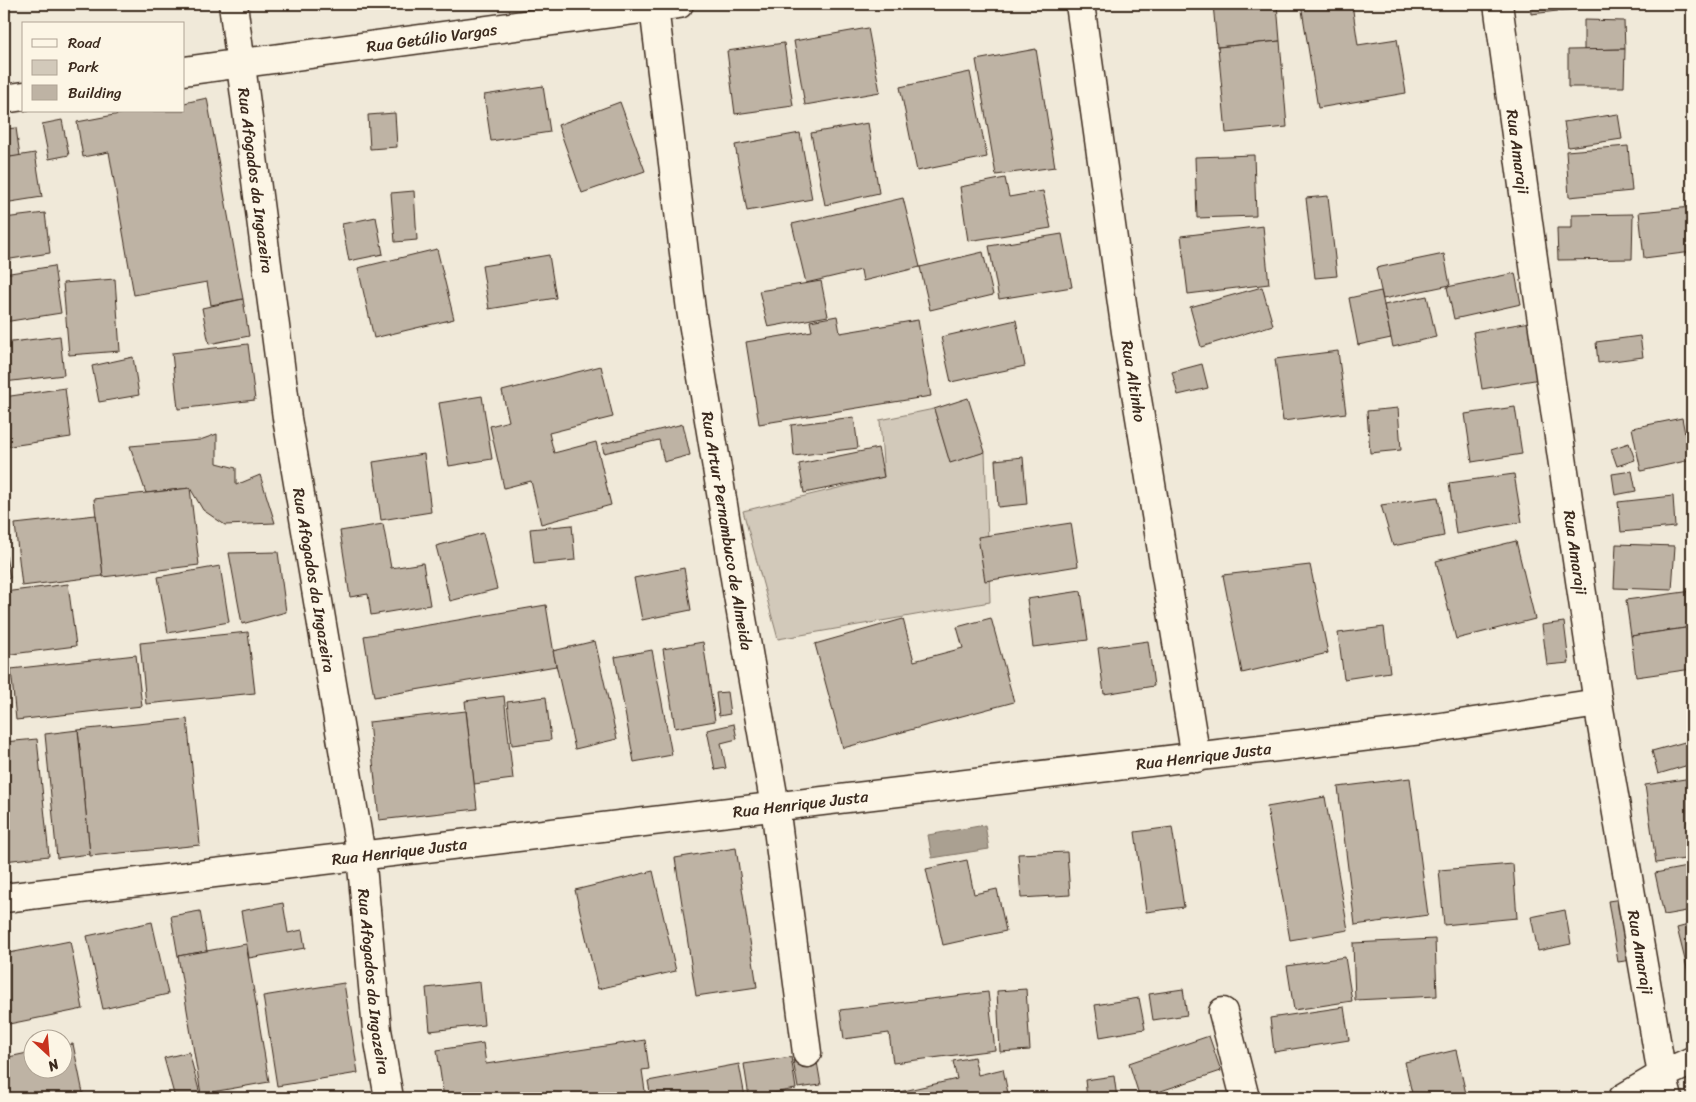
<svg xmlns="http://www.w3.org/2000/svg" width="1696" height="1102" font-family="Sriracha,sans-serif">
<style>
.green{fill:#d2c9ba;stroke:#867a6c}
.water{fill:#aaa091;stroke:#7e7163}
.building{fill:#beb3a4;stroke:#3b2a1e}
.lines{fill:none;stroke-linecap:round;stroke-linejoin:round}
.minor-casing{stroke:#3b2a1e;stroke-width:31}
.minor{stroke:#fcf5e5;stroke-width:28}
.labels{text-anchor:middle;stroke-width:4;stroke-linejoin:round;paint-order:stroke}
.street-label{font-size:16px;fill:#3b2a1e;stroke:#fcf5e5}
</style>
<rect width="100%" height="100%" fill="#f0e9d9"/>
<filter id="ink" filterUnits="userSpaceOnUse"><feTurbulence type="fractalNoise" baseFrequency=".02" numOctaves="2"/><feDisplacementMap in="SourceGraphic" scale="10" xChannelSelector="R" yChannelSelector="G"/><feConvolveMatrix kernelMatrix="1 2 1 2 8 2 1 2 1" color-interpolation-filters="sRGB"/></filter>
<g filter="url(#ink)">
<!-- green -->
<path class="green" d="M934,409L950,462L985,452L990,602L778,639L743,511L884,477L880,420Z"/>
<!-- water -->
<path class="water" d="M985,825L989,849L932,858L928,835Z"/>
<!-- building -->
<g class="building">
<path d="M4,4H8L10,15L4,16Z"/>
<path d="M119,4H173L119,7Z"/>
<path d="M1213,4H1277L1280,41L1217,47Z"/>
<path d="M1301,4H1352L1358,45L1397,39L1406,93L1318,108Z"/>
<path d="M1530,4H1575V9L1531,14Z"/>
<path d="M1584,20L1624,21L1625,49L1584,50Z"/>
<path d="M868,28L880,92L805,105L794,41Z"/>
<path d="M1280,41L1287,127L1226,133L1218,47Z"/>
<path d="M784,43L793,106L735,114L727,51Z"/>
<path d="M1036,49L1055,167L996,175L976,60Z"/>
<path d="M1625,49L1624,87H1568V50Z"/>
<path d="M970,72L987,157L917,171L900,87Z"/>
<path d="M543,86L550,132L491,141L484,95Z"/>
<path d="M207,98L243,299L211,305L207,282L134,295L109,152L83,157L77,122L135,111H184V103Z"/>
<path d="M620,102L645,171L582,193L558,125Z"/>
<path d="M395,113L397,147L370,149L368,115Z"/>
<path d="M1691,113H1692V139H1687Z"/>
<path d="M1618,114L1622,139L1568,147L1564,122Z"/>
<path d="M62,120L69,155L49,159L42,124Z"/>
<path d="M868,123L879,193L825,205L811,133Z"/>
<path d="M16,128L20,156L4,158V129Z"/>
<path d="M800,133L812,199L747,211L735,145Z"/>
<path d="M1628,146L1632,191L1569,197L1566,151Z"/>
<path d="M35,153L42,197L4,203V158Z"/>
<path d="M1254,155L1256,216L1197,218L1195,157Z"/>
<path d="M1005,178L1009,197L1043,191L1051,228L968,241L960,187Z"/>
<path d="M414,191L417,240L395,242L391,193Z"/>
<path d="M1328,196L1337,276L1315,278L1306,198Z"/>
<path d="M903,198L920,267L863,281L861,270L806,283L792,224Z"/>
<path d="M1692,207V252L1644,258L1639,212Z"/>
<path d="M45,213L50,253L4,260V218Z"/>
<path d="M1633,214L1632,259L1558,260L1557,228H1572V215Z"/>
<path d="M376,217L383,254L349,261L342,224Z"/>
<path d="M1263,226L1269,284L1188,294L1181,236Z"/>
<path d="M1062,234L1072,287L999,299L989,246Z"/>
<path d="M437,249L454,319L374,338L358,268Z"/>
<path d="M983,252L993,295L930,310L920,267Z"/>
<path d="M1444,254L1450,285L1383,299L1376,268Z"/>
<path d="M549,255L556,298L489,309L482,266Z"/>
<path d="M54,266L61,313L4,322V274Z"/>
<path d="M1515,273L1521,304L1454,319L1447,287Z"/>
<path d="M115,279L120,351L69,355L63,283Z"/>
<path d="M821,281L828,316L768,327L759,291Z"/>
<path d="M1262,287L1273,325L1201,347L1190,307Z"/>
<path d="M1381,291L1391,338L1358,345L1349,298Z"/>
<path d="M1427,296L1436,337L1393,347L1384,305Z"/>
<path d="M243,299L249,336L209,344L202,308Z"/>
<path d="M837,316L840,333L918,320L931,396L759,424L746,342L812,331L810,321Z"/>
<path d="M1016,320L1025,366L951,382L941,337Z"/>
<path d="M1530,322L1540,379L1482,389L1473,332Z"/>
<path d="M60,336L64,375L4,382V343Z"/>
<path d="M1640,336L1643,357L1598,363L1596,342Z"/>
<path d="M248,344L255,400L178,409L172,353Z"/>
<path d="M1338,351L1346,413L1283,421L1275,359Z"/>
<path d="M133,357L139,395L99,402L92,366Z"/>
<path d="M1202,364L1208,388L1178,395L1172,372Z"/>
<path d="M601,366L613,417L549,433L554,453L596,442L611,505L541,524L531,481L504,488L490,426L509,421L502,391Z"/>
<path d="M65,388L71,437L4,447V397Z"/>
<path d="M482,396L492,459L449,466L439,403Z"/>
<path d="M968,398L985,452L950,463L934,409Z"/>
<path d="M1515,407L1522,454L1472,462L1465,414Z"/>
<path d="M1398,408L1401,450L1370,453L1367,411Z"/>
<path d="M854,417L858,448L794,456L791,425Z"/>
<path d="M1682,418L1690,460L1641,471L1632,428Z"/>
<path d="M683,424L690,455L664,462L659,440L604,453L602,444Z"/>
<path d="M217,434V463L236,468V485L260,475L275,523L225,525L203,510L190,488L146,493L130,446L200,440Z"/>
<path d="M1629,443L1635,460L1617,466L1611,449Z"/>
<path d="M878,448L884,477L804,493L799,464Z"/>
<path d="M424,454L431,512L381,520L373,462Z"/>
<path d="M1023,457L1027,504L998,507L995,460Z"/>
<path d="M1632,471L1636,491L1615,495L1612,474Z"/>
<path d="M1514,474L1522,522L1456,534L1449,483Z"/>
<path d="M190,488L199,565L103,577L94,499Z"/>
<path d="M1673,496L1675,527L1621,532L1618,502Z"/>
<path d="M1438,497L1444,536L1393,546L1381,505Z"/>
<path d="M96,515L103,576L22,586L15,524Z"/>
<path d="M1071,523L1078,566L985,581L978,537Z"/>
<path d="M383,524L391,568L423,563L430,605L371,615L368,594L350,597L340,531Z"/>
<path d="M572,525L575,560L534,564L530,529Z"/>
<path d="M483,533L497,589L450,601L436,546Z"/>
<path d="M1516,541L1535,619L1456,639L1436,561Z"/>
<path d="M1616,544L1675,546L1672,590L1614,588Z"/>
<path d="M278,552L286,612L242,624L229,553Z"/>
<path d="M4,556H6L10,578L4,579Z"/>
<path d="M1310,565L1328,653L1242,673L1223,575Z"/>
<path d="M220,566L229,622L168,633L158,577Z"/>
<path d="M684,568L691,610L642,620L634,578Z"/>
<path d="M68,584L76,646L4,655V592Z"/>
<path d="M1081,591L1088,640L1033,647L1027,599Z"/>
<path d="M1692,591V627L1631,636L1626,600Z"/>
<path d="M546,605L556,666L374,697L364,636Z"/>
<path d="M991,618L1014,702L843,748L815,644L903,619L914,661L963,648L957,627Z"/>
<path d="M1564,622L1569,663L1547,665L1542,625Z"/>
<path d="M1384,627L1390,672L1344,679L1338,633Z"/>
<path d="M1692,627V669L1636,677L1631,636Z"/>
<path d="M248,632L255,693L146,704L140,643Z"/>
<path d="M595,641L617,739L575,749L553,651Z"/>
<path d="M1148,641L1154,686L1104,694L1098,648Z"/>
<path d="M703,642L715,721L675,728L663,649Z"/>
<path d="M652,650L672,755L634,762L615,657Z"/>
<path d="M136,655L142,706L16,720L11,669Z"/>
<path d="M727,692L730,714L719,716L716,693Z"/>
<path d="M504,696L513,779L474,784L465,701Z"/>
<path d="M546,697L551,740L512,745L507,702Z"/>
<path d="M466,711L477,809L379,820L369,722Z"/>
<path d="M187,719L200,845L90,856L78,730Z"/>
<path d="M734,724L737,739L721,743L726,768L715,770L707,730Z"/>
<path d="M78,730L90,854L57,858L45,734Z"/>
<path d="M37,739L49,856L4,861V742Z"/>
<path d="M1692,740V764L1658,774L1652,751Z"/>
<path d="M1410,778L1428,915L1355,925L1338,787Z"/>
<path d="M1692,778V858L1656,863L1645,785Z"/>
<path d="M1325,797L1348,930L1290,940L1267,807Z"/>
<path d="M1172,827L1184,907L1146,912L1135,832Z"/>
<path d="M736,848L757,987L696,996L675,858Z"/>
<path d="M1067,852L1070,895L1021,898L1018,854Z"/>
<path d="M967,860L974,894L997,889L1006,931L943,945L926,869Z"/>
<path d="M1513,864L1517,918L1444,925L1439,870Z"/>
<path d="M1692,866V910L1664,915L1655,873Z"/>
<path d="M653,871L676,971L598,989L575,890Z"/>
<path d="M1622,899L1632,960L1618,962L1608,901Z"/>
<path d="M283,903L288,933L302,930L305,948L249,958L241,911Z"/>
<path d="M1565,910L1571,944L1538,951L1531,917Z"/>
<path d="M200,911L207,951L178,956L171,916Z"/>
<path d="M152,922L168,994L103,1009L87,936Z"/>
<path d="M1692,924V988L1677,928Z"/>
<path d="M1435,939L1437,996L1355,1000L1353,943Z"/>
<path d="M70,941L83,1009L4,1025V954Z"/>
<path d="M246,944L269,1082L201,1094L178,956Z"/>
<path d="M1345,957L1352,1001L1294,1010L1287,966Z"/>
<path d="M480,982L484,1025L430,1031L426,988Z"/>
<path d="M344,983L358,1073L277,1086L263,996Z"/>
<path d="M1026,989L1030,1050L1000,1052L997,991Z"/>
<path d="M1183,989L1187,1015L1153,1020L1149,994Z"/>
<path d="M988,992L995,1050L893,1063L889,1033L844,1039L840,1010Z"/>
<path d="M1139,998L1145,1029L1100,1037L1095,1005Z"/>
<path d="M1344,1007L1349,1040L1274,1052L1270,1018Z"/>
<path d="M1209,1036L1221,1071L1140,1098L1129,1063Z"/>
<path d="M645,1040L649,1069L642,1070L646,1098H444L437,1050L483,1043L486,1064Z"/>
<path d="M73,1044L84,1098H4V1058L32,1052V1070H62V1046Z"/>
<path d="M1456,1050L1467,1098H1413L1405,1062Z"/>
<path d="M189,1052L201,1098H175L164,1058Z"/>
<path d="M816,1056L821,1085L798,1088L793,1060Z"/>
<path d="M791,1057L796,1089L749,1097L744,1064Z"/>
<path d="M974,1057L978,1075L1003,1069L1009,1098H877V1097L957,1079L953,1061Z"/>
<path d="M739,1064L745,1097L651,1098L648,1081Z"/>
<path d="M1114,1076L1117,1098H1087L1085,1080Z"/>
<path d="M1216,1092L1217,1098H1186Z"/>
</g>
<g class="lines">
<defs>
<g id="minor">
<path id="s1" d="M233,4L287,418L361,855L377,1030L389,1098"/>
<path id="s2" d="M1080,4L1126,332L1196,758"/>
<path id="s3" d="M1498,4L1536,280L1598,703L1662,1075L1668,1098"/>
<path id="s4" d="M654,7L691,310L737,590L775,806L807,1053"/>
<path id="s5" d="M184,71L679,4"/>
<path d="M4,99L24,96"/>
<path id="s6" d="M4,898L1421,730L1598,703"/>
<path d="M1223,1012L1245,1098"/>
<path d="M1623,1098L1662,1075L1692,1061"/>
</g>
</defs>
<!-- minor casing -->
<use href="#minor" class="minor-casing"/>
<!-- minor -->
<use href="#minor" class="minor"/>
</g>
</g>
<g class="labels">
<!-- street labels -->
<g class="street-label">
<text dy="6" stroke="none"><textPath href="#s5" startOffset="250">Rua Getúlio Vargas</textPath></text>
<text dy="6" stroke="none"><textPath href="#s3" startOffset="149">Rua Amaraji</textPath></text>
<text dy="6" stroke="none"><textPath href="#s1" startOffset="178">Rua Afogados da Ingazeira</textPath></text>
<text dy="6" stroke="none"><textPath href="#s2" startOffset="381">Rua Altinho</textPath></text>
<text dy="6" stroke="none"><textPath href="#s4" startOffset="529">Rua Artur Pernambuco de Almeida</textPath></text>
<text dy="6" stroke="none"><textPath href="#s3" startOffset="554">Rua Amaraji</textPath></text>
<text dy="6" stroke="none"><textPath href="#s1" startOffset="582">Rua Afogados da Ingazeira</textPath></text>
<text dy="6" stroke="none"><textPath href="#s6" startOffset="1208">Rua Henrique Justa</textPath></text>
<text dy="6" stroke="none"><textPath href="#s6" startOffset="802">Rua Henrique Justa</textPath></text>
<text dy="6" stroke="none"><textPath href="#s6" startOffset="398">Rua Henrique Justa</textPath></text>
<text dy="6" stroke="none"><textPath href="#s3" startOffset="959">Rua Amaraji</textPath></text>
<text dy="6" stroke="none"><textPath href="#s1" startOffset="988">Rua Afogados da Ingazeira</textPath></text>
</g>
</g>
<!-- margin -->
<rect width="1696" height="1102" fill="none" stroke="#fcf5e5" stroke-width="20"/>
<rect x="10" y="10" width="1676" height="1082" fill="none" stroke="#3b2a1e" stroke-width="2" filter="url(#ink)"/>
<!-- legend -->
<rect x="22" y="22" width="162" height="90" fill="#fcf5e5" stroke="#afa495"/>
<rect x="32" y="39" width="25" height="8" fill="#fcf5e5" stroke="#afa495"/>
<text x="68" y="48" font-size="15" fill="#3b2a1e">Road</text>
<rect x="32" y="60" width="25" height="15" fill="#d2c9ba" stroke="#afa495"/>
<text x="68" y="72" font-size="15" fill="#3b2a1e">Park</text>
<rect x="32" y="85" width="25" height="15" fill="#beb3a4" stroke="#afa495"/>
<text x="68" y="98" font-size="15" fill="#3b2a1e">Building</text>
<!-- north arrow -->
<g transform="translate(48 1054) rotate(154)"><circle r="24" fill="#fcf5e5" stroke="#afa495"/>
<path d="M0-4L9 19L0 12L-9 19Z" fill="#c8321e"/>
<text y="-8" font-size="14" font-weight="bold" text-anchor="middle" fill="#3b2a1e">N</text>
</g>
</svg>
